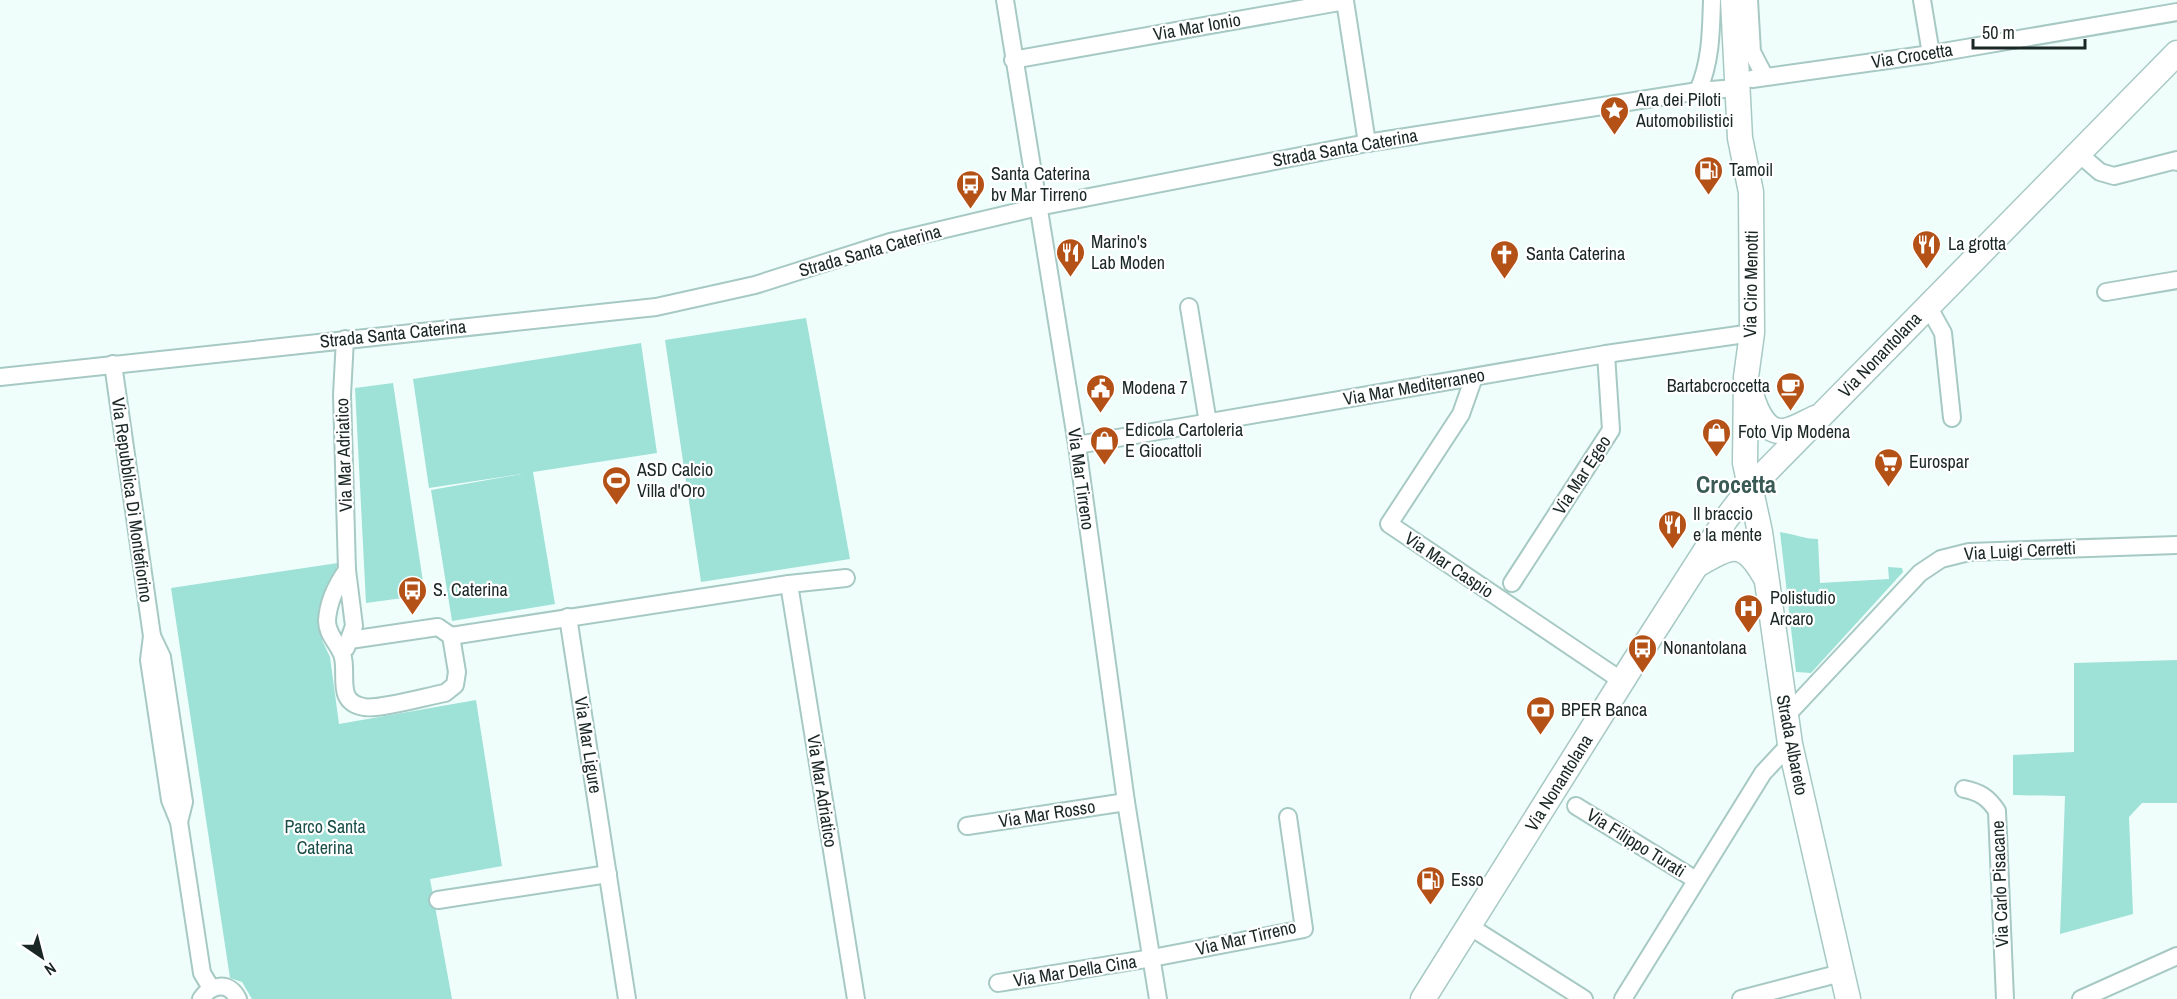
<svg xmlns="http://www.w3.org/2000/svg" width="2177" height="999" font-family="'Archivo Narrow',sans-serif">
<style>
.green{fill:#9ee1d7}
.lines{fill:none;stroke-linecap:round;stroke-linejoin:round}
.street-casing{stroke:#a7c9c4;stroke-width:20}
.secondary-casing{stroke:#a7c9c4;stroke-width:27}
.street{stroke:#fff;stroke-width:16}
.secondary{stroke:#fff;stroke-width:24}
.labels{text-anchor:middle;stroke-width:4.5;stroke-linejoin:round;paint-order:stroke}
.street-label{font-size:18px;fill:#1a2725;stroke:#fff}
.poi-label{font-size:18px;fill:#1a2725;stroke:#fff;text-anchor:start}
.park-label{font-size:18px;fill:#1a4e48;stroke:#fff}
.district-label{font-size:24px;font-weight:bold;fill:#3a5a55;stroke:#fff}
</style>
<rect width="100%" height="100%" fill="#f0fefb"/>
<!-- green -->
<g class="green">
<path d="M806,318L850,559L701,582L665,340Z"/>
<path d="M641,343L657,453L533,472L555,604L452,621L431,490L522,474L429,488L413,379Z"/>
<path d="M393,383L425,595L366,603L355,388Z"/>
<path d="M1780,532C1794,534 1804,539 1818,539L1820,583L1889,579L1888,567L1902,568L1903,572L1811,673L1796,672Z"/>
<path d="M338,563L321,616L322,640L330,657L339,724L476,700L502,866L430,879L452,999H252L242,982L230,978L171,588Z"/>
<path d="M2177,660V803H2142L2129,817L2133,914L2060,934L2065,796L2013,795V755L2074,752V663Z"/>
</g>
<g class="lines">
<defs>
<g id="street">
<path d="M1005,0L1077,445L1126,802L1158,999"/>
<path d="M1749,0L1752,52L1765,77"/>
<path d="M1922,0L1931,54"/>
<path d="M1013,60L1345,1L1367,143"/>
<path d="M1752,79L1931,54L2177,12"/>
<path d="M1698,91C1711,61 1711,32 1712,0"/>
<path d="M2078,153L2100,172L2114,176L2177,160V162"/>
<path d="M2106,292L2177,280"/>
<path d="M1928,306L1943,333L1952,418"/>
<path d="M1189,307L1208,423"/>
<path d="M345,339L342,395L347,570L354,626L346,648"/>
<path d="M113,364L152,636L149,660L170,800L179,822L202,973L211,988"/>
<path d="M0,377L656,307L755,285L890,242L1038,207L1367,143L1698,91L1736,88"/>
<path d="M1474,377L1461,414L1389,524L1622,681"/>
<path d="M1077,445L1606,354L1752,333"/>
<path d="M347,570C337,584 328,603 327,621C327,634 337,642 342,654C349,673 334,702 364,707C378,710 428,696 445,693L455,685L457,672L451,636L438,627L350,640"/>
<path d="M1512,583L1611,430L1606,354"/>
<path d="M789,584L856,999"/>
<path d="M568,617L627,999"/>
<path d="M152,636L162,657L184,802L179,822"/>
<path d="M451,636L789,584L846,578"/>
<path d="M1786,716L1920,573L1941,559L1969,552L2177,545"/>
<path d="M1964,789C1979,792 1988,797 1997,811L2005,999"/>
<path d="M1576,806L1696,880"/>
<path d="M967,826L1126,802"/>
<path d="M438,900L608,874"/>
<path d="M1469,926L1584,999"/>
<path d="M998,983L1152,958L1304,929L1288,817"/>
<path d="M201,999C211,984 229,981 238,999"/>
<path d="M1623,999L1763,773L1790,744"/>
<path d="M1741,999L1841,973"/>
<path d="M2081,999L2177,956"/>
</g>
<g id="secondary">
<path d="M1733,0L1740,138L1751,192L1752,333L1746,377L1745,463L1760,532L1790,744L1848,999"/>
<path d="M1749,387C1753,402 1762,432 1782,431C1792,431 1806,422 1815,418"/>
<path d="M1699,564C1731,545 1743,539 1764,575"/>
<path d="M1423,999L1631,667L1726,519L1749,489L2177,53"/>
</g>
</defs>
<!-- street casing -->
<use href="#street" class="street-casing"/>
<!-- secondary casing -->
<use href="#secondary" class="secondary-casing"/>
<!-- street -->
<use href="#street" class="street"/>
<!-- secondary -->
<use href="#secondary" class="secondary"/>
</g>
<!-- icons -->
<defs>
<symbol id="sight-pin" viewBox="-11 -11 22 30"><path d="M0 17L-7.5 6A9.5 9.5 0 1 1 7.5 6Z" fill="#b35117" stroke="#fff"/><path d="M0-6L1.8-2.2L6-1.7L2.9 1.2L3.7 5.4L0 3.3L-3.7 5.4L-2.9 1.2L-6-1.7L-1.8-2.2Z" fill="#fff"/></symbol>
<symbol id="fuel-pin" viewBox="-11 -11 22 30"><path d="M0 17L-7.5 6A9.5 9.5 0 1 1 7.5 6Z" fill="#b35117" stroke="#fff"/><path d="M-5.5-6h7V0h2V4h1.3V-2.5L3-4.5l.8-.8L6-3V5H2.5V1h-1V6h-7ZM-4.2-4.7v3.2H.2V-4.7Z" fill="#fff"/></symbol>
<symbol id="bus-pin" viewBox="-11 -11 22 30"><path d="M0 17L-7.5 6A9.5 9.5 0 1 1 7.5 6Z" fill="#b35117" stroke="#fff"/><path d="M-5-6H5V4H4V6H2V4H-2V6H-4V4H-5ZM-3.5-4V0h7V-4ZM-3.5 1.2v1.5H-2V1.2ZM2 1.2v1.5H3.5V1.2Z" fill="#fff"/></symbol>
<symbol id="restaurant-pin" viewBox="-11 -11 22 30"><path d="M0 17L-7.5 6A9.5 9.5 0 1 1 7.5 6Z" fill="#b35117" stroke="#fff"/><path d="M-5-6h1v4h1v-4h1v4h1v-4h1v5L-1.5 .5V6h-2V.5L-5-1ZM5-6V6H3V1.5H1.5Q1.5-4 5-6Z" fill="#fff"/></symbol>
<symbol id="church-pin" viewBox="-11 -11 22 30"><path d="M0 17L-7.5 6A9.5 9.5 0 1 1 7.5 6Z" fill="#b35117" stroke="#fff"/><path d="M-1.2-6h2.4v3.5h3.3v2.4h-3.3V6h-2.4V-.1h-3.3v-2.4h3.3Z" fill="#fff"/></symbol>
<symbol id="cafe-pin" viewBox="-11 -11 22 30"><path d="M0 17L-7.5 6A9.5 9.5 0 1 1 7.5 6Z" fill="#b35117" stroke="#fff"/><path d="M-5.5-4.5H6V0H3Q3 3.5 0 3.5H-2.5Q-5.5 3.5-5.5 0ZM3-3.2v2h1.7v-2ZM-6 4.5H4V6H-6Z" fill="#fff"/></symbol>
<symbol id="civic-pin" viewBox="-11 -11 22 30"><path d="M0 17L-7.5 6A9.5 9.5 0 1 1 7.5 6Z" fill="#b35117" stroke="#fff"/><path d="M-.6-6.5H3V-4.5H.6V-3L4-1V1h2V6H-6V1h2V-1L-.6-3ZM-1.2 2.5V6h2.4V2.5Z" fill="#fff"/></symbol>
<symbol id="shop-pin" viewBox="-11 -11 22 30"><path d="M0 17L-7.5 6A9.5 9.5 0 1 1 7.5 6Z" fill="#b35117" stroke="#fff"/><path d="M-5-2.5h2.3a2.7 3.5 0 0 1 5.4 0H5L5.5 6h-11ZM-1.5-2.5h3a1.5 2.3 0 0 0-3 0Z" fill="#fff"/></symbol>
<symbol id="supermarket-pin" viewBox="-11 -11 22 30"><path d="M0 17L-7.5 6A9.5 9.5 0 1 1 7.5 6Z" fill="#b35117" stroke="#fff"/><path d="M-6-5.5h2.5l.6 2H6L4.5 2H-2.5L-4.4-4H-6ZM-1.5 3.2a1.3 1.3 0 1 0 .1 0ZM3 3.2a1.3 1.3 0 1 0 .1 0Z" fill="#fff"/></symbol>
<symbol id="stadium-pin" viewBox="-11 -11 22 30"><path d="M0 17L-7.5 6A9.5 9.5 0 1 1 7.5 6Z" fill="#b35117" stroke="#fff"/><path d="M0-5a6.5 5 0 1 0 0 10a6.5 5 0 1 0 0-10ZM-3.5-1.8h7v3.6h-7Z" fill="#fff"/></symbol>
<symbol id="hospital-pin" viewBox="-11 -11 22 30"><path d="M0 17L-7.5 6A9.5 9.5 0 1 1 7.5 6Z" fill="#b35117" stroke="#fff"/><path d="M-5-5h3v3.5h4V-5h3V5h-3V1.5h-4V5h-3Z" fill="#fff"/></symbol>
<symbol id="bank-pin" viewBox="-11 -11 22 30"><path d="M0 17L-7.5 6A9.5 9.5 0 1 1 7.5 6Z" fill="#b35117" stroke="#fff"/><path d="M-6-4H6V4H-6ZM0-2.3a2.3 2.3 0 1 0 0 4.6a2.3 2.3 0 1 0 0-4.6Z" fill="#fff"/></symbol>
</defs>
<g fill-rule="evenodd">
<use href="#sight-pin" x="1598" y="94" width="33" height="45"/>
<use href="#fuel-pin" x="1692" y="154" width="33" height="45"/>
<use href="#bus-pin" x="954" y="168" width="33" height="45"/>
<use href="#restaurant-pin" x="1910" y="228" width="33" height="45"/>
<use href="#restaurant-pin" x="1054" y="236" width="33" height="45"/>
<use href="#church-pin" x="1488" y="238" width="33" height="45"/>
<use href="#cafe-pin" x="1774" y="370" width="33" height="45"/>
<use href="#civic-pin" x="1084" y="372" width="33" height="45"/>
<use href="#shop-pin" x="1700" y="416" width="33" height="45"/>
<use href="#shop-pin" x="1088" y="424" width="33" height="45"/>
<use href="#supermarket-pin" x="1872" y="446" width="33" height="45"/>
<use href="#stadium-pin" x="600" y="464" width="33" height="45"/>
<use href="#restaurant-pin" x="1656" y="508" width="33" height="45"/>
<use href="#bus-pin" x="396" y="574" width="33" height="45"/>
<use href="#hospital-pin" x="1732" y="592" width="33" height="45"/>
<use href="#bus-pin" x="1626" y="632" width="33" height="45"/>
<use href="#bank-pin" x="1524" y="694" width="33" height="45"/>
<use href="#fuel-pin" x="1414" y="864" width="33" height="45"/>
</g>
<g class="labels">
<!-- street labels -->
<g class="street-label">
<text transform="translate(1197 27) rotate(-10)" y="6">Via Mar Ionio</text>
<text transform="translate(1912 56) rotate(-9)" y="6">Via Crocetta</text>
<text transform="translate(1345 148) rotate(-10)" y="6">Strada Santa Caterina</text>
<text transform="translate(870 251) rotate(-16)" y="6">Strada Santa Caterina</text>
<text transform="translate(1751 284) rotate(-89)" y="6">Via Ciro Menotti</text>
<text transform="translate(393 334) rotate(-6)" y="6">Strada Santa Caterina</text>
<text transform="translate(1880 355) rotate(-46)" y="6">Via Nonantolana</text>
<text transform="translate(1414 387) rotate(-10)" y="6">Via Mar Mediterraneo</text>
<text transform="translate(344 455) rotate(-92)" y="6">Via Mar Adriatico</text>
<text transform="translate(1582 475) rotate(-57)" y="6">Via Mar Egeo</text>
<text transform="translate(1081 479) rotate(82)" y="6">Via Mar Tirreno</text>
<text transform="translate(132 500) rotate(82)" y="6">Via Repubblica Di Montefiorino</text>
<text transform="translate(2020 551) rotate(-3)" y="6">Via Luigi Cerretti</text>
<text transform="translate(1449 565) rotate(34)" y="6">Via Mar Caspio</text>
<text transform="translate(588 745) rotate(81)" y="6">Via Mar Ligure</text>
<text transform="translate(1792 745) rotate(79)" y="6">Strada Albareto</text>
<text transform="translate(1559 783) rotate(-58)" y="6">Via Nonantolana</text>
<text transform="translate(822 791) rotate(81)" y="6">Via Mar Adriatico</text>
<text transform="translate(1047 814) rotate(-9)" y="6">Via Mar Rosso</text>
<text transform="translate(1636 843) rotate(32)" y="6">Via Filippo Turati</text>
<text transform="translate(2000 884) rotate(-92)" y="6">Via Carlo Pisacane</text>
<text transform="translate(1246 938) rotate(-13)" y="6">Via Mar Tirreno</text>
<text transform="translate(1075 971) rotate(-9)" y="6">Via Mar Della Cina</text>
</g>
<!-- poi labels -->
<g class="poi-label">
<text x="1636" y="106">Ara dei Piloti<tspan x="1636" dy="21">Automobilistici</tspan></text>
<text x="1729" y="176">Tamoil</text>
<text x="991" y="180">Santa Caterina<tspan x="991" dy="21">bv Mar Tirreno</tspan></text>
<text x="1091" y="248">Marino's<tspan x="1091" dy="21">Lab Moden</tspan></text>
<text x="1948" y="250">La grotta</text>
<text x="1526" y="260">Santa Caterina</text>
<text x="1770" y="392" text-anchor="end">Bartabcroccetta</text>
<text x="1122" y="394">Modena 7</text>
<text x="1125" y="436">Edicola Cartoleria<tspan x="1125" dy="21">E Giocattoli</tspan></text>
<text x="1738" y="438">Foto Vip Modena</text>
<text x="1909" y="468">Eurospar</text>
<text x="637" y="476">ASD Calcio<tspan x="637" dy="21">Villa d'Oro</tspan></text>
<text x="1693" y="520">Il braccio<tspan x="1693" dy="21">e la mente</tspan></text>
<text x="433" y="596">S. Caterina</text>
<text x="1770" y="604">Polistudio<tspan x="1770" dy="21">Arcaro</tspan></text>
<text x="1663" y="654">Nonantolana</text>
<text x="1561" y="716">BPER Banca</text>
<text x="1451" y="886">Esso</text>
</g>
<!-- park labels -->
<g class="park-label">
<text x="325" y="833">Parco Santa<tspan x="325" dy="21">Caterina</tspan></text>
</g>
<!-- district labels -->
<g class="district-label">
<text x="1736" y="493">Crocetta</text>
</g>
</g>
<!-- north arrow -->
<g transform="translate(42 957) rotate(145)" stroke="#ffffff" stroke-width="4.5" paint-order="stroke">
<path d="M0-4.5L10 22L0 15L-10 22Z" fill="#1a2725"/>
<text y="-9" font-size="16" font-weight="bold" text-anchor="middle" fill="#1a2725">N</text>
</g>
<!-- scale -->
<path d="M1973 39v9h112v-9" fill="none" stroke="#1a2725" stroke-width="3"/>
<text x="1982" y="39" font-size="18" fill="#1a2725" stroke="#ffffff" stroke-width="4.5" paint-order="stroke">50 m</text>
</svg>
